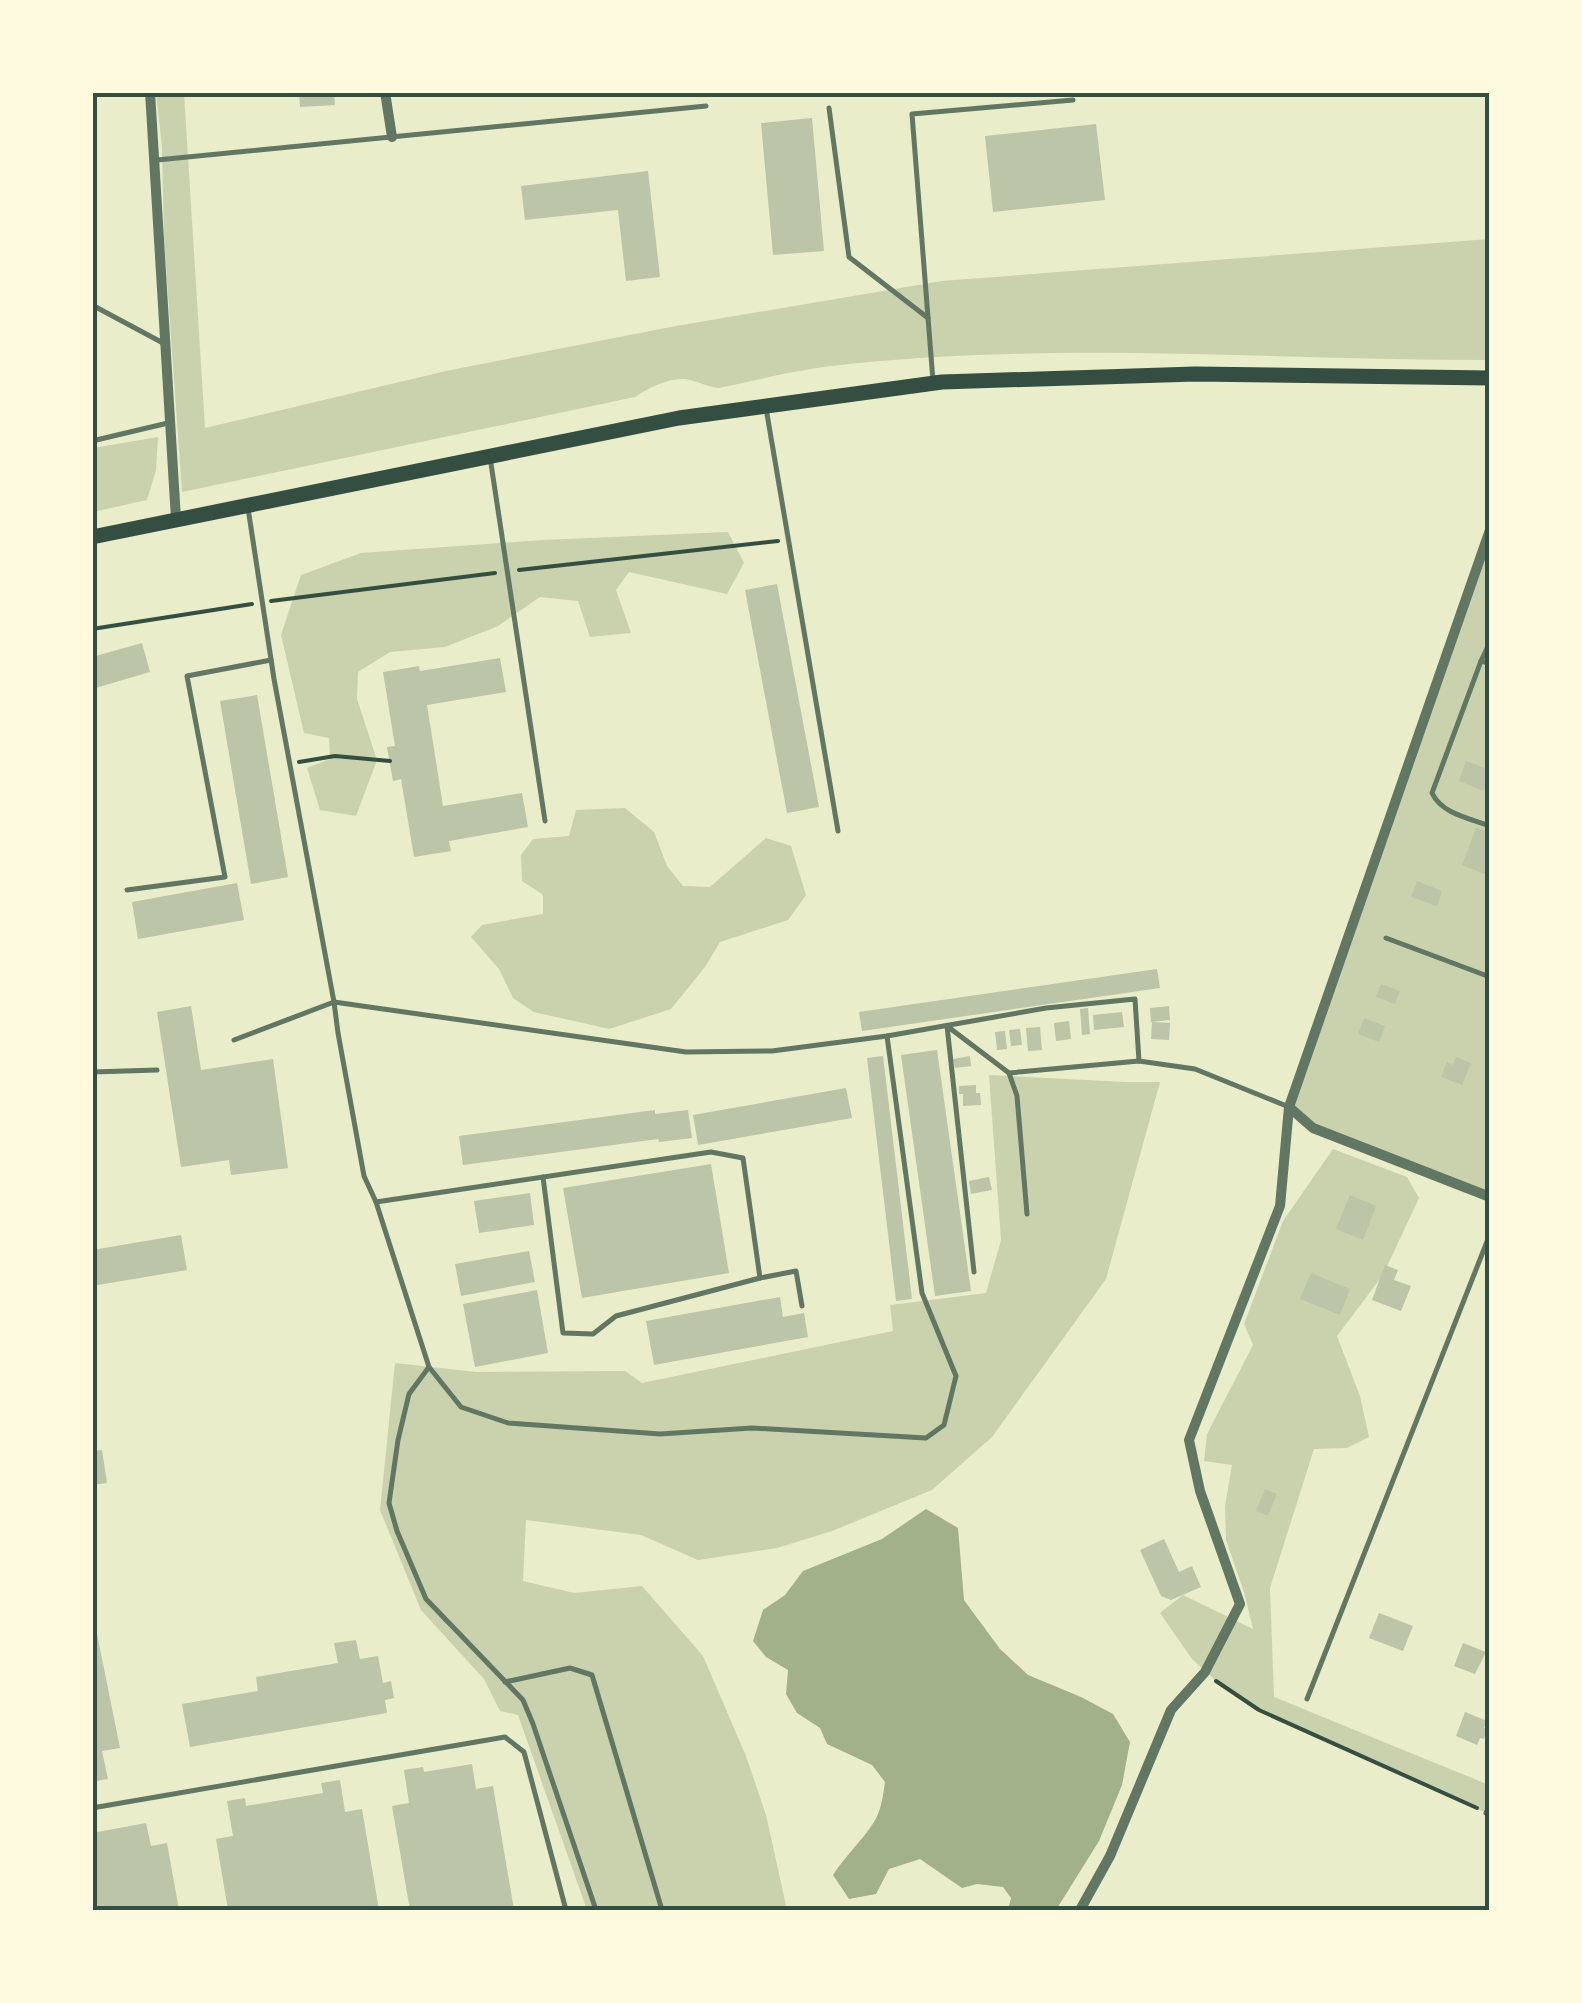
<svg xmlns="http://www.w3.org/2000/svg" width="1582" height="2003" font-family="Helvetica,sans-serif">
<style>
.green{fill:#cad2ad}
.water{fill:#a3b18a}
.building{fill:#bcc5a7}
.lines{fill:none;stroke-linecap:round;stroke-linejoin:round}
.path{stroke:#344e41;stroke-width:4}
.service{stroke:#617663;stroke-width:5}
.minor{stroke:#617663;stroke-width:10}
.primary{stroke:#344e41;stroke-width:15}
.neatline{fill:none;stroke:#344e41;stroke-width:4}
</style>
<rect width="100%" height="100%" fill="#e9edc9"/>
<!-- green -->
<g class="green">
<path d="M156,93H184L205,428L446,371L676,326L942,281L1489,239V360C1268,360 1043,340 823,367C788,372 753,381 719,388C707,387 695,380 685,379C668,378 648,388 635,397L182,492L164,238L162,147Z"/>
<path d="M158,437L156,470L147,500L93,512V448Z"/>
<path d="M1489,530V1197L1313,1128L1289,1107Z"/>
<path d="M728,532L744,563L727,594L629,572L616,590L631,633L590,637L578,601L540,597L498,626L445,647L390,652L358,672L357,699L377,760L356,816L320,810L307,768L330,759L329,738L304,733L281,635L301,575L361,553L543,540Z"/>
<path d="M625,808L654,832L667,866L683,886L710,887L766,838L791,846L806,895L788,920L720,942L705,967L671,1009L609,1029L534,1012L513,998L499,969L471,937L482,925L543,914V895L522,881L521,855L533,839L569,836L576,810Z"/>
<path d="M989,1075L1125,1082H1160L1106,1279L992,1437L932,1490L832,1531L777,1548L698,1560L641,1535L526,1520L523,1581L574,1593L642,1586L703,1656L746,1756L766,1815L787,1910H587L518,1715L500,1711L484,1679L421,1610L380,1510L395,1363L476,1372L625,1371L642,1383L893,1331L890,1305L986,1293L1001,1240Z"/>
<path d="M1333,1149L1407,1177L1419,1198L1383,1275L1337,1336L1360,1396L1369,1437L1347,1448L1314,1449L1270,1588L1274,1697L1489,1785V1814L1259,1710L1216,1681L1192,1659L1160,1613L1183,1595L1253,1629L1244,1592L1226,1540L1225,1506L1232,1465L1204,1461L1207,1434L1253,1345L1244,1324L1283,1221Z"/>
</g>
<!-- water -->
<path class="water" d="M926,1509L958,1528L964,1600L1000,1649L1028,1675L1081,1697L1113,1714L1130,1742L1122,1785L1099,1841L1056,1910H1008L1011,1898L1003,1887L977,1884L962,1888L920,1859L889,1869L876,1894L849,1899L833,1875C845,1856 862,1841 874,1822C881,1811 883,1796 885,1782L872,1765L827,1744L820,1728L797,1713L786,1694L788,1670L766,1657L753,1641L763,1610L785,1595L803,1571L882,1539Z"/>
<!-- building -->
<g class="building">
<path d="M299,92H334L335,105L300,107Z"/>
<path d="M812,118L824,251L773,255L761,123Z"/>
<path d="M1096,124L1105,200L993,212L985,136Z"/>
<path d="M648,171L660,277L626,281L618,210L525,220L521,186Z"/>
<path d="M777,584L819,807L787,813L745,590Z"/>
<path d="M142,643L150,672L92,689V657Z"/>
<path d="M500,658L506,692L427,705L443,806L522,793L528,827L449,841L451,851L414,857L401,779L393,781L387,747L395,746L383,672L419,666L420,671Z"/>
<path d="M257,695L288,877L251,884L220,701Z"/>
<path d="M1466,761L1490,770L1484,791L1459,781Z"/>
<path d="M1476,828L1490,833V863L1485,874L1462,865Z"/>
<path d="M1417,881L1442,891L1437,906L1411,897Z"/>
<path d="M237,883L244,920L138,939L132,902Z"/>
<path d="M1157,969L1160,988L862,1031L859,1012Z"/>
<path d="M1381,984L1400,991L1395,1004L1376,997Z"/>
<path d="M191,1006L201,1070L273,1059L288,1168L231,1175L229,1160L181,1167L157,1012Z"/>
<path d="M1169,1006L1170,1020L1151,1022L1150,1008Z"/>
<path d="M1088,1008L1090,1034L1082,1035L1080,1009Z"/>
<path d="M1122,1012L1124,1027L1094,1030L1093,1015Z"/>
<path d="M1364,1018L1385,1026L1379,1042L1358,1034Z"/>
<path d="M1069,1021L1071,1039L1056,1041L1054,1023Z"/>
<path d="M1152,1022L1170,1023L1169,1040L1151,1039Z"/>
<path d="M1040,1027L1042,1050L1028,1051L1026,1028Z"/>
<path d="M1020,1029L1022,1045L1011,1046L1009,1030Z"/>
<path d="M1005,1031L1007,1049L997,1050L995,1032Z"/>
<path d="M937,1050L971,1291L935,1296L901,1055Z"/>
<path d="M883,1056L912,1299L896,1301L867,1058Z"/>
<path d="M970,1056L971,1066L955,1068L953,1059Z"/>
<path d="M1456,1057L1471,1063L1462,1085L1441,1077L1447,1062L1453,1065Z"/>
<path d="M976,1085V1093H980L981,1105L963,1106V1094H959V1086Z"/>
<path d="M846,1088L852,1118L698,1145L693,1115Z"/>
<path d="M655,1110V1114L688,1110L692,1138L659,1142L658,1139L463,1165L459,1136Z"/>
<path d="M711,1164L729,1273L582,1298L563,1188Z"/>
<path d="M989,1177L992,1190L971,1194L969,1181Z"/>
<path d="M530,1193L534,1225L479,1233L474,1201Z"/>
<path d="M1350,1195L1376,1206L1363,1240L1336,1229Z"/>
<path d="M181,1235L187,1270L92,1286V1250Z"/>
<path d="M529,1251L535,1282L461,1296L455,1264Z"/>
<path d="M1385,1265L1398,1270L1394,1280L1411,1286L1401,1311L1372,1300Z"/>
<path d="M1311,1273L1350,1289L1340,1315L1300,1299Z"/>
<path d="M537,1290L548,1353L475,1367L463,1304Z"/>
<path d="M780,1297L783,1317L804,1313L808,1337L654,1365L646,1321Z"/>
<path d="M102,1450L107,1483L92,1485V1451Z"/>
<path d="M1265,1489L1277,1494L1268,1516L1256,1511Z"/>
<path d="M1164,1539L1179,1572L1192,1566L1201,1587L1171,1600L1161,1596L1140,1550Z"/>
<path d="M1379,1613L1413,1626L1403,1651L1369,1638Z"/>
<path d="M94,1619L120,1748L102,1751L108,1779L92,1782V1620Z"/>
<path d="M356,1640L360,1659L378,1656L383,1683L391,1681L394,1698L385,1700L387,1713L190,1747L182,1704L258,1691L256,1677L338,1663L334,1643Z"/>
<path d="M1463,1643L1486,1652L1475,1674L1454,1666Z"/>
<path d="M1465,1712L1487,1721L1484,1728L1487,1729L1484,1739L1480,1738L1477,1745L1456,1736Z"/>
<path d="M472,1764L476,1789L493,1786L514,1910H410L392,1806L409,1803L404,1770L423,1767L424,1772Z"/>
<path d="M340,1780L345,1812L362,1809L379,1910H228L216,1839L233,1836L227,1801L245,1798L246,1806L323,1793L321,1783Z"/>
<path d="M146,1823L151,1846L167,1843L179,1910H92V1833Z"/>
</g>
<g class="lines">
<!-- path -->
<g class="path">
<path d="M519,570L778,541"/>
<path d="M271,601L495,573"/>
<path d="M92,629L252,604"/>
<path d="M299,762L335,756L390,761"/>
<path d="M1216,1681L1259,1710L1477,1808"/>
</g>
<!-- service -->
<g class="service">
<path d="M829,108L849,257L928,318"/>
<path d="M157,160L706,106"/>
<path d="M92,305L163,343"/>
<path d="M933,381L912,114L1073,100"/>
<path d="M766,408L838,831"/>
<path d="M92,441L168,423"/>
<path d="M490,457L545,821"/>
<path d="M248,508L274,679L334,1002L338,1033L364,1176L376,1202L711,1152L743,1158L760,1278L796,1271L802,1306"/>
<path d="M1481,661L1490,642"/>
<path d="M1490,664L1481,661L1432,793C1442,814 1469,818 1490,826"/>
<path d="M127,890L225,877L187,676L271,660"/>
<path d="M1386,938L1490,977"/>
<path d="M947,1026L1009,1073L1139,1061L1195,1069L1289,1107"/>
<path d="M947,1026L974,1272"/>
<path d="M234,1040L334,1002L686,1052L772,1051L887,1036L1046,1008L1135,999L1139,1061"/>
<path d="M92,1072L157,1070"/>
<path d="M1009,1073L1017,1096L1027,1214"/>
<path d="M543,1177L563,1333L593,1334L616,1316L760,1278"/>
<path d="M376,1202L429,1367L461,1407L508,1423L660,1434L752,1428L926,1438L944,1425L956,1376L922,1293L887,1036"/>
<path d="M429,1367L409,1394L398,1440L389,1503L397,1531L426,1599L523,1700L533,1724L596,1910"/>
<path d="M505,1682L570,1668L592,1675L662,1910"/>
<path d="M1307,1699L1490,1234"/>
<path d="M92,1808L505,1737L524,1752L566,1910"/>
<path d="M1486,1813L1490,1804"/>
</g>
<!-- minor -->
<g class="minor">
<path d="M150,92L176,519"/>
<path d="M385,92L392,137"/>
<path d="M1289,1107L1313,1128L1490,1197"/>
<path d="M1080,1910L1110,1856L1171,1710L1205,1672L1240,1604L1200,1491L1189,1440L1280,1206L1289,1107L1490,530"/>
</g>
<!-- primary -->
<path class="primary" d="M92,537L679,418L942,382L1195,374L1490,378"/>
</g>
<!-- border -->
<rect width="1582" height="2003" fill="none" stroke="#fefae0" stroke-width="190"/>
<rect x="95" y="95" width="1392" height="1813" class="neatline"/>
</svg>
